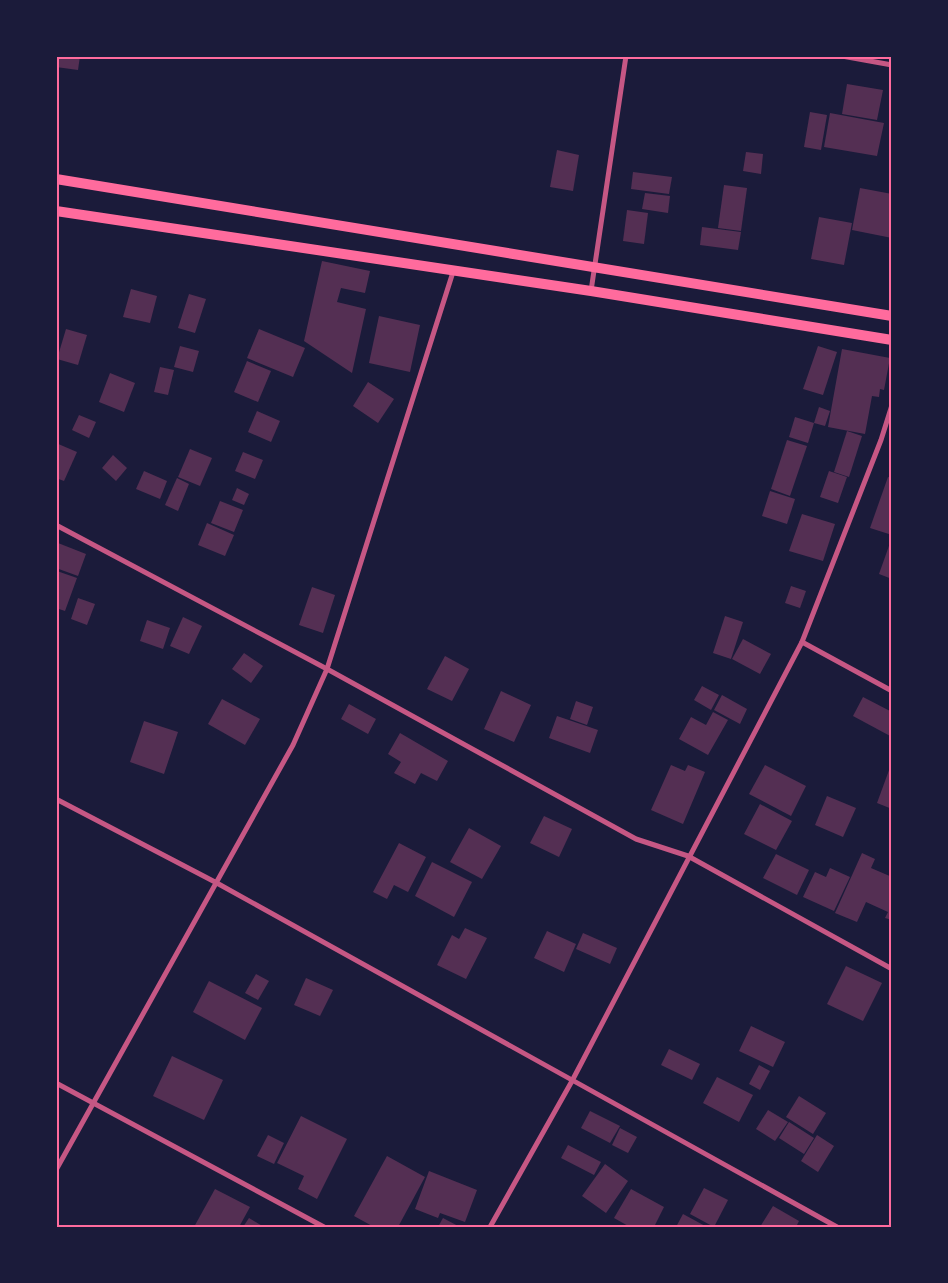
<svg xmlns="http://www.w3.org/2000/svg" width="948" height="1283" font-family="Signika,sans-serif">
<style>
.building{fill:#542f53}
.lines{fill:none;stroke-linecap:round;stroke-linejoin:round}
.minor{stroke:#c65784;stroke-width:5}
.secondary{stroke:#ff6b9d;stroke-width:10}
.neatline{fill:none;stroke:#ff6b9d;stroke-width:2}
</style>
<rect width="100%" height="100%" fill="#1b1b3a"/>
<!-- building -->
<g class="building">
<path d="M56,56H80L78,70L56,67Z"/>
<path d="M847,84L883,90L877,120L842,114Z"/>
<path d="M810,112L827,115L821,150L804,147Z"/>
<path d="M830,113L884,123L877,156L824,147Z"/>
<path d="M557,150L579,155L573,191L550,187Z"/>
<path d="M746,152L763,154L761,174L743,171Z"/>
<path d="M633,172L672,177L669,194L631,189Z"/>
<path d="M724,185L747,188L741,231L718,228Z"/>
<path d="M860,188L892,194V238L852,230Z"/>
<path d="M645,193L670,196L668,213L642,209Z"/>
<path d="M627,210L648,213L644,244L623,241Z"/>
<path d="M819,217L852,223L844,265L811,259Z"/>
<path d="M702,227L741,232L738,250L700,245Z"/>
<path d="M322,261L370,271L365,293L341,288L337,302L366,309L352,373L304,341Z"/>
<path d="M131,289L157,296L150,323L123,317Z"/>
<path d="M189,294L206,299L195,333L178,328Z"/>
<path d="M379,316L420,325L410,372L369,363Z"/>
<path d="M66,329L87,335L78,365L57,359Z"/>
<path d="M259,329L305,348L293,377L247,358Z"/>
<path d="M180,346L199,351L193,372L174,367Z"/>
<path d="M818,346L837,352L823,395L803,389Z"/>
<path d="M842,349L890,358L884,390L880,389L879,397L872,396L865,434L828,427Z"/>
<path d="M247,361L271,371L258,402L234,392Z"/>
<path d="M160,367L174,370L168,395L154,392Z"/>
<path d="M110,373L135,383L124,412L99,402Z"/>
<path d="M368,382L394,399L378,423L353,406Z"/>
<path d="M819,407L830,411L825,426L814,423Z"/>
<path d="M257,411L280,421L271,442L248,432Z"/>
<path d="M79,415L96,422L89,438L72,430Z"/>
<path d="M795,417L814,423L808,443L789,437Z"/>
<path d="M847,431L862,436L849,477L834,472Z"/>
<path d="M787,440L807,446L790,496L771,489Z"/>
<path d="M56,443L77,452L64,481L56,478Z"/>
<path d="M190,449L212,458L200,486L178,477Z"/>
<path d="M243,452L263,460L255,479L235,471Z"/>
<path d="M113,455L127,468L116,481L102,468Z"/>
<path d="M144,471L167,481L160,499L136,489Z"/>
<path d="M829,471L847,477L838,503L820,497Z"/>
<path d="M888,477L892,478V535L870,528Z"/>
<path d="M177,478L189,484L178,511L165,505Z"/>
<path d="M237,488L249,494L244,505L232,500Z"/>
<path d="M770,491L795,499L787,524L762,516Z"/>
<path d="M220,501L243,510L234,532L211,523Z"/>
<path d="M802,514L835,524L823,561L789,551Z"/>
<path d="M207,523L234,535L225,556L198,545Z"/>
<path d="M58,543L86,554L78,576L56,568Z"/>
<path d="M890,543L892,544V579L879,574Z"/>
<path d="M57,571L77,578L65,611L56,608Z"/>
<path d="M791,586L806,591L800,608L785,603Z"/>
<path d="M312,587L335,595L323,633L299,625Z"/>
<path d="M78,598L95,604L87,625L71,619Z"/>
<path d="M725,616L743,622L731,659L713,653Z"/>
<path d="M183,617L202,626L189,654L170,646Z"/>
<path d="M147,620L170,628L163,649L140,641Z"/>
<path d="M743,639L771,654L760,674L732,659Z"/>
<path d="M244,653L263,666L251,683L232,669Z"/>
<path d="M445,656L469,669L452,701L427,689Z"/>
<path d="M702,686L719,695L711,710L694,700Z"/>
<path d="M501,691L531,705L514,742L484,729Z"/>
<path d="M722,695L747,709L740,724L714,710Z"/>
<path d="M863,697L892,712V737L853,716Z"/>
<path d="M222,699L260,719L245,745L208,724Z"/>
<path d="M576,701L593,707L587,725L570,719Z"/>
<path d="M349,704L376,719L368,734L341,719Z"/>
<path d="M713,712L728,720L708,755L679,739L691,717L706,725Z"/>
<path d="M557,716L598,730L590,753L549,738Z"/>
<path d="M144,721L178,732L164,774L130,762Z"/>
<path d="M400,733L448,761L437,781L421,773L415,784L394,773L401,762L388,754Z"/>
<path d="M892,762V809L877,803Z"/>
<path d="M671,765L685,771L688,765L705,772L683,824L651,810Z"/>
<path d="M765,765L806,786L791,816L749,794Z"/>
<path d="M827,796L856,808L843,837L815,825Z"/>
<path d="M760,804L792,821L776,850L744,834Z"/>
<path d="M544,816L572,829L559,857L530,843Z"/>
<path d="M469,828L501,846L482,879L450,862Z"/>
<path d="M399,843L426,857L408,892L394,885L387,899L373,892Z"/>
<path d="M862,853L875,859L871,868L892,877V920L885,918L888,912L866,902L857,922L835,913Z"/>
<path d="M776,854L809,870L797,895L763,878Z"/>
<path d="M432,862L472,882L454,917L415,896Z"/>
<path d="M830,868L850,877L834,911L803,897L815,872L826,877Z"/>
<path d="M465,928L487,938L466,979L437,965L452,935L459,939Z"/>
<path d="M547,931L576,944L564,972L534,958Z"/>
<path d="M583,933L617,948L610,964L576,949Z"/>
<path d="M846,966L882,983L863,1021L827,1004Z"/>
<path d="M256,974L269,981L258,1000L245,993Z"/>
<path d="M306,978L333,990L320,1016L294,1005Z"/>
<path d="M209,981L262,1008L245,1040L193,1012Z"/>
<path d="M751,1026L785,1042L773,1067L739,1051Z"/>
<path d="M669,1049L700,1064L692,1080L661,1065Z"/>
<path d="M172,1056L223,1080L204,1120L153,1096Z"/>
<path d="M759,1065L770,1071L760,1090L749,1084Z"/>
<path d="M717,1077L753,1095L739,1122L703,1103Z"/>
<path d="M799,1096L826,1113L813,1134L786,1117Z"/>
<path d="M768,1110L788,1122L775,1141L756,1129Z"/>
<path d="M590,1111L620,1126L610,1143L581,1128Z"/>
<path d="M301,1116L347,1139L317,1199L298,1189L304,1176L277,1163Z"/>
<path d="M789,1122L814,1138L804,1154L779,1138Z"/>
<path d="M620,1128L637,1137L628,1153L612,1145Z"/>
<path d="M268,1135L284,1143L274,1164L257,1156Z"/>
<path d="M817,1135L834,1146L818,1172L801,1161Z"/>
<path d="M568,1145L601,1162L594,1175L561,1158Z"/>
<path d="M387,1156L425,1177L398,1227H374L354,1216Z"/>
<path d="M605,1164L628,1181L606,1213L582,1196Z"/>
<path d="M429,1171L477,1190L465,1222L440,1213L438,1218L415,1209Z"/>
<path d="M704,1188L728,1200L714,1227L690,1214Z"/>
<path d="M215,1189L250,1207L239,1227H194Z"/>
<path d="M631,1189L664,1207L654,1227H630L614,1218Z"/>
<path d="M773,1206L799,1221L796,1227H760Z"/>
<path d="M683,1214L707,1227H676Z"/>
<path d="M249,1218L264,1227H243Z"/>
<path d="M443,1218L460,1227H438Z"/>
</g>
<g class="lines">
<!-- minor -->
<g class="minor">
<path d="M842,56L892,65"/>
<path d="M591,291L626,56"/>
<path d="M56,525L327,669L636,839L688,856L892,969"/>
<path d="M802,642L892,691"/>
<path d="M56,799L215,882L837,1227"/>
<path d="M56,1083L324,1227"/>
<path d="M56,1170L293,745L327,669L453,272"/>
<path d="M490,1227L572,1081L802,642L881,440L892,405"/>
</g>
<!-- secondary -->
<g class="secondary">
<path d="M56,179L892,316"/>
<path d="M56,211L591,291L892,340"/>
</g>
</g>
<!-- border -->
<rect width="948" height="1283" fill="none" stroke="#1b1b3a" stroke-width="115"/>
<rect x="58" y="58" width="832" height="1168" class="neatline"/>
</svg>
